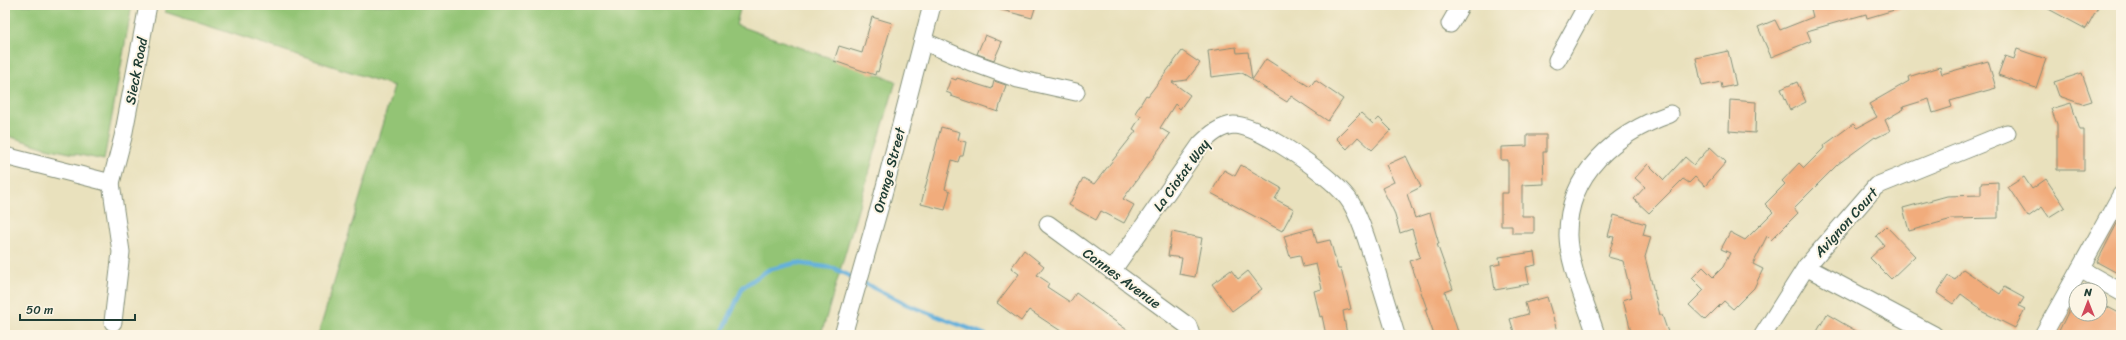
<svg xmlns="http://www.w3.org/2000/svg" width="2126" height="340" font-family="Sriracha,sans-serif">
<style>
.green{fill:#93c474;stroke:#598054}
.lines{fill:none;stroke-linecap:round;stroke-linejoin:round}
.stream{stroke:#63b0dc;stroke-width:4.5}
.building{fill:#f1ac7c}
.minor-casing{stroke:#848f78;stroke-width:19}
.minor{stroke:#fff;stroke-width:17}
.labels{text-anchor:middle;stroke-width:4;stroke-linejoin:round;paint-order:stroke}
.street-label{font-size:14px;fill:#1f3d34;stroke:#fcf5e5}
</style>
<rect width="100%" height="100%" fill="#fcf5e5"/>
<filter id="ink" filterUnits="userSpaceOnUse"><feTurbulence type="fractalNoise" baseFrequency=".025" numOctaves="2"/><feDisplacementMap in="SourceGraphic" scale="8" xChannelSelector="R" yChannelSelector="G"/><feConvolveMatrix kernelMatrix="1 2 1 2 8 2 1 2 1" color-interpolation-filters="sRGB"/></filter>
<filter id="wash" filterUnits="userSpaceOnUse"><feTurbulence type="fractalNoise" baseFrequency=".012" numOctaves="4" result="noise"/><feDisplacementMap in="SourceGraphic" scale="16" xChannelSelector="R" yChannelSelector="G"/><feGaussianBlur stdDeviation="0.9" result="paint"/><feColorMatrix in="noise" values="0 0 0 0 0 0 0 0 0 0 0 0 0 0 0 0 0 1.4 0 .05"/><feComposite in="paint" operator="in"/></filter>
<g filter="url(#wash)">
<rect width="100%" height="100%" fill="#e9e1bd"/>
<!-- green -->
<g class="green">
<path d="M5,5H132L104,160L46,148L5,135Z"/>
<path d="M167,5H741L736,25L896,81L821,335H318L394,86L165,12Z"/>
</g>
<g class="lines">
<!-- stream -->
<g class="stream">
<path d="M862,282L908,305L986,335"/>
<path d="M721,335L743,287L768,270L796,263L833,268L856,279"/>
</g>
</g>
<g id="blocks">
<!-- building -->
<g class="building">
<path d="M999,5H1036L1032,18L998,9Z"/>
<path d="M1810,5H1901V8L1867,18L1866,14L1807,31L1811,41L1771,57L1758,27L1775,20L1780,30L1813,17Z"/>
<path d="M2041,5H2099L2086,29Z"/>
<path d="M872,17L892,23L878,72L876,71L875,75L834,61L839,46L862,53Z"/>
<path d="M985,35L1002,42L994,60L977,54Z"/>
<path d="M1236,47L1237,53L1248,52L1252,79L1242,73L1211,77L1208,51Z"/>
<path d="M2017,49L2046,59L2036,88L1998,75L2005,56L2014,59Z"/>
<path d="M1182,51L1200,63L1187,80L1172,82L1190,95L1180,109L1175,104L1160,128L1170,134L1123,199L1134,205L1124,223L1101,211L1096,220L1069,205L1083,178L1094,184L1136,131L1133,129L1141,116L1135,113L1146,95L1148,96Z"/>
<path d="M1728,51L1736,85L1722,88L1721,82L1702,86L1696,58Z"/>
<path d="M1266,59L1310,87L1315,80L1343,99L1328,121L1291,96L1287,102L1252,80Z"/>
<path d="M1988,61L1996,88L1950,101L1952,107L1933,113L1929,99L1903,107L1904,109L1885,120L1890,131L1876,138L1875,137L1838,164L1794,208L1798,213L1771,240L1767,236L1753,264L1763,269L1754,288L1733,309L1724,301L1705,320L1689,305L1704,290L1692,278L1703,267L1713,277L1723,267L1730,253L1721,249L1730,232L1745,240L1773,212L1765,204L1785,184L1782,181L1799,163L1804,168L1824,148L1823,146L1853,124L1857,128L1877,117L1869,104L1909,81L1908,77L1940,67L1942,74Z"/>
<path d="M2082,73L2092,101L2082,104L2059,96L2054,82Z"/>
<path d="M951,78L956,80L957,78L992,89L994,81L1006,85L998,112L951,96V94L946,92Z"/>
<path d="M1797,82L1806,102L1790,110L1781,89Z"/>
<path d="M1730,100L1756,102L1755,133L1729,131Z"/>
<path d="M2071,103L2080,130H2084V170H2057V124L2051,109Z"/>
<path d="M1361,113L1373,124L1379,118L1391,130L1372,150L1358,137L1347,149L1336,138Z"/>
<path d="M941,127L960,132L958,140L966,142L963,156H960L958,162L952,160L945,189L950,191L945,210L921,204Z"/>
<path d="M1527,135H1546V152H1543L1544,184L1522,185V216H1534V233H1512V226H1501V193H1508V160H1501V147L1527,146Z"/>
<path d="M1710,147L1726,162L1705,186L1695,177L1689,183L1683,179L1649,213L1634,199L1645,187L1635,178L1648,164L1664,180L1685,157L1694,165Z"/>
<path d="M1406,156L1421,187L1407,194L1415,218L1430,213L1439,244H1437L1453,289L1445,292L1459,335H1434L1425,309H1427L1410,261L1420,257L1412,229L1400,233L1394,212L1382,188L1394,182L1386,165Z"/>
<path d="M1241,165L1281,188L1275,199L1294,209L1282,231L1211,193L1224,170L1235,176Z"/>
<path d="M2024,177L2032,189L2046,179L2065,207L2049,217L2042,207L2028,217L2008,187Z"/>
<path d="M1998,182V218L1952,219L1909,231L1903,208L1947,196L1981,195V183Z"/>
<path d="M1614,215L1646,224L1643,235L1651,237L1645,257L1660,315H1662L1669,335H1632L1623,300L1632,297L1623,261L1608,257L1614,237L1608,236Z"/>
<path d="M2121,216V275L2097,262Z"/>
<path d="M1886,226L1915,256L1891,279L1870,258L1884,245L1876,236Z"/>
<path d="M1313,228L1317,243L1330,240L1338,269H1341L1351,309L1343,311L1347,335H1326L1322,316L1320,317L1314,291L1322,289L1316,264L1303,267L1300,255L1290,257L1284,236Z"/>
<path d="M1172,232L1202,238L1195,277L1179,274L1182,258L1168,256Z"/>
<path d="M1024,250L1044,266L1037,275L1049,283L1047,287L1070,302L1076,293L1134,335H1067L1029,310L1021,321L997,303L1019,274L1011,268Z"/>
<path d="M1534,252L1536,265L1526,267L1529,284L1495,290L1491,266L1500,264L1499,257Z"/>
<path d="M1963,269L2000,294L2004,287L2024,298L2019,306L2025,309L2015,328L1979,310L1980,308L1961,294L1953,304L1937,293L1948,276L1955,280Z"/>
<path d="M1231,270L1238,279L1248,271L1262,289L1232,311L1212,284Z"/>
<path d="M2076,296V314H2100V303L2121,314V335H2057Z"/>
<path d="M1547,297L1557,331L1544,335H1515L1510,319L1528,314L1525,303Z"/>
<path d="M1827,314L1863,335H1815Z"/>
</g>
</g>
</g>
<g filter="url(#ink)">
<use href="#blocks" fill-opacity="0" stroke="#848f78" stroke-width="1"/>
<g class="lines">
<defs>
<g id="minor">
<path d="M1450,24L1461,5"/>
<path d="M923,41L971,62L1018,79L1076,92"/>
<path d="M1557,60L1587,5"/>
<path d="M5,156L111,183L123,137L148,5"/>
<path d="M111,183L121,252L113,322"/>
<path d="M1048,224L1188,326L1191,335"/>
<path d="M1806,267L1934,335"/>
<path d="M2080,269L2121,292"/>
<path d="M1112,271L1201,144C1210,135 1220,126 1234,125C1260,125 1338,180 1351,203C1362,221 1367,242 1374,262C1381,287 1389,311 1396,335"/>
<path d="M843,335L881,202L932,5"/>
<path d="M1596,335C1587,305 1569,267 1568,236C1567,173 1616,133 1670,114"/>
<path d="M1763,335L1806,267L1876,186L2007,133"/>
<path d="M2043,335L2121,195"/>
</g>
</defs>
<!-- minor casing -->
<use href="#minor" class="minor-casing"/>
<!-- minor -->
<use href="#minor" class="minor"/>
</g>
</g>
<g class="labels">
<!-- street labels -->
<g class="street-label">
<text transform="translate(136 71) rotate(-79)" y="5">Sieck Road</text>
<text transform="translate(889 170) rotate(-75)" y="5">Orange Street</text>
<text transform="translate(1181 175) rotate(-54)" y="5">La Ciotat Way</text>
<text transform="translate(1846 222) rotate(-48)" y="5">Avignon Court</text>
<text transform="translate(1122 278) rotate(36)" y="5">Cannes Avenue</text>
</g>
</g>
<!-- margin -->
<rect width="2126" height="340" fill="none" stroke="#fcf5e5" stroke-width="20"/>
<!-- north arrow -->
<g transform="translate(2088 302)"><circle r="19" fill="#fcf5e5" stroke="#a4ab9e"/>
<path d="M0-3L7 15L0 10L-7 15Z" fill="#d1495b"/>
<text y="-6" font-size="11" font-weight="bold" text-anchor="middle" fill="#1f3d34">N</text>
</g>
<!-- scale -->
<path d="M20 314v6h115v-6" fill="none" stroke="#1f3d34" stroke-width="2"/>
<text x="26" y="314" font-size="12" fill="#1f3d34" stroke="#fcf5e5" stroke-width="3" paint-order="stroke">50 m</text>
</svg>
